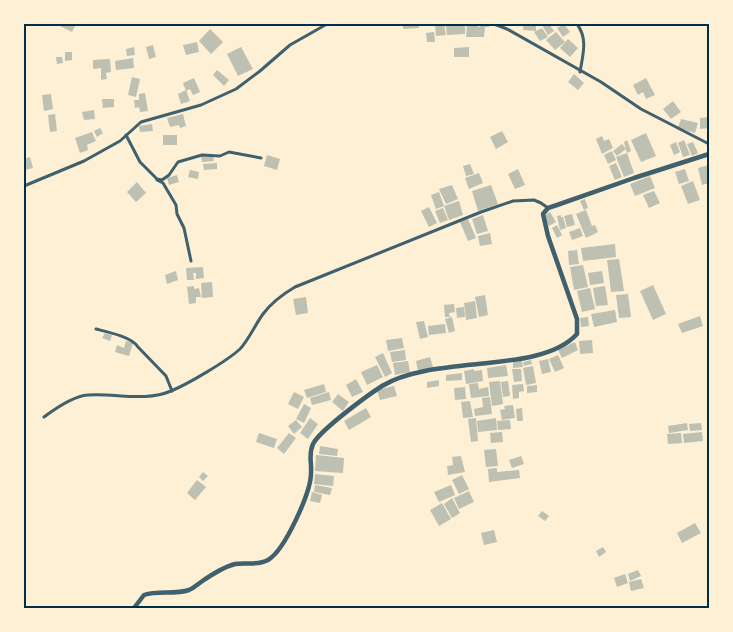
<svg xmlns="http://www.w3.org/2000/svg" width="733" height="632" font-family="'Open Sans',sans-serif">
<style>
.building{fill:#bec0b2}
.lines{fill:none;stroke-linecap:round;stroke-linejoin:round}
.minor{stroke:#3f606c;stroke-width:3}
.tertiary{stroke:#3f606c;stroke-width:4.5}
.neatline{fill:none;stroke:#003049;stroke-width:2}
</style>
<rect width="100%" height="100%" fill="#fdf0d5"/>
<!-- building -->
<g class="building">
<path d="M56,24H76L72,32Z"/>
<path d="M403,24H418L419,28L403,29Z"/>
<path d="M435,24H444L446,35L436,36Z"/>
<path d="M467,24H478V27H480L481,24L489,25V27H485L484,37H466Z"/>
<path d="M524,24H536V31L523,30Z"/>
<path d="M544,24H549L554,31L548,35L542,25Z"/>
<path d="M564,24L570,32L563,37L557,28Z"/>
<path d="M465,25V34L447,35L446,26Z"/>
<path d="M542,28L548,37L540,41L534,32Z"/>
<path d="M210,29L223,42L211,54L199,41Z"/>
<path d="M434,32L435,42H427L426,33Z"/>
<path d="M556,32L565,42L555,50L546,40Z"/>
<path d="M568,39L578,48L570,57L560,48Z"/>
<path d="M197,42L199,52L186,55L183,45Z"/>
<path d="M153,45L156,57L149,59L146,47Z"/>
<path d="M134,47L135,55L127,56L126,49Z"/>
<path d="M241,47L253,69L238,76L227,54Z"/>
<path d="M469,47V57H454V48Z"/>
<path d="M65,52H72V60L65,61Z"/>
<path d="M56,57H62L63,63L57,64Z"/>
<path d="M133,58L134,68L116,70L115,61Z"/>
<path d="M110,59L111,72L106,73L107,79L101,80V68L93,69V60Z"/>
<path d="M217,70L229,80L224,86L213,75Z"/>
<path d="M574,74L584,83L578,90L568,82Z"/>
<path d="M132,77L140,79L136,97L128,95Z"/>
<path d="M194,78L200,92L193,95L190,89L186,91L183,83Z"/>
<path d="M646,78L655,95L646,99L643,92L638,95L633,85Z"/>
<path d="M186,90L190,101L181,104L178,94Z"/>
<path d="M145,93L148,111L140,112L139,107L135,108L134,100H139V94Z"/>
<path d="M51,94L53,109L44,111L42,95Z"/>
<path d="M102,99H114V107L103,108Z"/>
<path d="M673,101L681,112L671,119L663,109Z"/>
<path d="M94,110L95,119L84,120L82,112Z"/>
<path d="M55,114L57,131L50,132L48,115Z"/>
<path d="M183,114L186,126L180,128L179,125L170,127L167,118Z"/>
<path d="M709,117V128L700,129V118Z"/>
<path d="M681,119L698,123L695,133L678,128Z"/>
<path d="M152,124L153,131L140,132L139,126Z"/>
<path d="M100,128L103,133L97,137L94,131Z"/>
<path d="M502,131L508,142L496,149L490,137Z"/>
<path d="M92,132L96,141L87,145L88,150L80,153L75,138Z"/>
<path d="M646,133L656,156L641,162L631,140Z"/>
<rect x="163" y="135" width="14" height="10"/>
<path d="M602,136L604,141L609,139L613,148L602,154L596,139Z"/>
<path d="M627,140L631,151L627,153L624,142Z"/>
<path d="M684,140L690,155L683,157L678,143Z"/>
<path d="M676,142L680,152L674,155L670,145Z"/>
<path d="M693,142L698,153L692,156L687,144Z"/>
<path d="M622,144L626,149L617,156L613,151Z"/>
<path d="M612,151L616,160L608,164L604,155Z"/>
<path d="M627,153L634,173L624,177L616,157Z"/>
<path d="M267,155L280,159L277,170L264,166Z"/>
<path d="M213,156L214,161L202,162L201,157Z"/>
<path d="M30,157L33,168L25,170L24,159Z"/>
<path d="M217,163V169L204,170L203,164Z"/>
<path d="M616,163L622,177L615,180L609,166Z"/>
<path d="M470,164L474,174L466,176L463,166Z"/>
<path d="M709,165V183L702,185L698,168Z"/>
<path d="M518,169L525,185L515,189L508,174Z"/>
<path d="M685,169L689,181L679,184L675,172Z"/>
<path d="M190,170L199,172L198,179L188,177Z"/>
<path d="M479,173L483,183L469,189L465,178Z"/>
<path d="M177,175L179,182L169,185L167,178Z"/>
<path d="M650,176L655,188L635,196L630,184Z"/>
<path d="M693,181L700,200L688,204L681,186Z"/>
<path d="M137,182L146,193L136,202L127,192Z"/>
<path d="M452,185L458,199L446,204L439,189Z"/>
<path d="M491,185L498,204L478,211L472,191Z"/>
<path d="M654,191L660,203L649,208L643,195Z"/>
<path d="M439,192L444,206L436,209L431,195Z"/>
<path d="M585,199L588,208L584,210L580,201Z"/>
<path d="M459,201L463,215L449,220L444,206Z"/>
<path d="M429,207L437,223L429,227L421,211Z"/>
<path d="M443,208L448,220L440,223L435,211Z"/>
<path d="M586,210L592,226L595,225L598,232L586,238L576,214Z"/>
<path d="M550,212L556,222L549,226L543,217Z"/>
<path d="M572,214L575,225L567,227L564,216Z"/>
<path d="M483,215L488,231L477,234L472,219Z"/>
<path d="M561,215V217H563L566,228L560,230L557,216Z"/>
<path d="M468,219L476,238L468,241L460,222Z"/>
<path d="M557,225L562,235L557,238L552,228Z"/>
<path d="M580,228L583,236L572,240L569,232Z"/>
<path d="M490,233L492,244L480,246L478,236Z"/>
<path d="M615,244L616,257L583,261L581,248Z"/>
<path d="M577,250L579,264L569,265L568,251Z"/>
<path d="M619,259L624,291L611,292L607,260Z"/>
<path d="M583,265L588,287L574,290L570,267Z"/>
<path d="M203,267L204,278L196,279V273H193L194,280H187L186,268Z"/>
<path d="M176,271L178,280L167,284L165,275Z"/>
<path d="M602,271L604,283L590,285L588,273Z"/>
<path d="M212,282L213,297L202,298L201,283Z"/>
<path d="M653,285L666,314L653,320L640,291Z"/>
<path d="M194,286V289L199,288L201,297H196V303L189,304L187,287Z"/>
<path d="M605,286L608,305L596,306L593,288Z"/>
<path d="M590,288L595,309L582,312L577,291Z"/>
<path d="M628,294L631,317L619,318L616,295Z"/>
<path d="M485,295L488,315L479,317L475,297Z"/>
<path d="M306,297L308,313L296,315L293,299Z"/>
<path d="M475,301L477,318L466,320L464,303Z"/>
<path d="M454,304L455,312L449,313L450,317H445L444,305Z"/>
<path d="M464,307L465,317L457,318L456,308Z"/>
<path d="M615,310L617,322L594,327L591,314Z"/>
<path d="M700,316L703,326L682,333L678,324Z"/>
<path d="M452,317L455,331L449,333L445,319Z"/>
<path d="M588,317L589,326L581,327L580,318Z"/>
<path d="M424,321L428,337L420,339L416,322Z"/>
<path d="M445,324L446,333L429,335L428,326Z"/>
<path d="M105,333L112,335L110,341L102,338Z"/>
<path d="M402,338L404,348L388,351L386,340Z"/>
<path d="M592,340L593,353L580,354L579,341Z"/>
<path d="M126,341L133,343L129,356L115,352L117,345L124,348Z"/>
<path d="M575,342L578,350L562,358L558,350Z"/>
<path d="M405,350L406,360L392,362L390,352Z"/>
<path d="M383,353L392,373L385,377L375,357Z"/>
<path d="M558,355L564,368L555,372L549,359Z"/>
<path d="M430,357L433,367L418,371L416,361Z"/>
<path d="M548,359L551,372L542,374L539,361Z"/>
<path d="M531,360L532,364L524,366L523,362Z"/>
<path d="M408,361L410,372L395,375L393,363Z"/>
<path d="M513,361H522L523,367L513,368Z"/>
<path d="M377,365L383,377L367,385L361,372Z"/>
<path d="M506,365L508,376L488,378L487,368Z"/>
<path d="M533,366L536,383L526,385L523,368Z"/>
<path d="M474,369V371L482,370L483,381L466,384L464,371Z"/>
<path d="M512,369H521L522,381L514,382Z"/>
<path d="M462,373V380L446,381V375Z"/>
<path d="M356,379L363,392L352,397L346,385Z"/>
<path d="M439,380V386L427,388V382Z"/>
<path d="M500,381L503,404L492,406L489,382Z"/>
<path d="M508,381L510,396L503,397L501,382Z"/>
<path d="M478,383L479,389L488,387L489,396L471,398L469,384Z"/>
<path d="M324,384L326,392L307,398L304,390Z"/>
<path d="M523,384L524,391L519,392V398L513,399L512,385Z"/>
<path d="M537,385V392L527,393V386Z"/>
<path d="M394,386L397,396L380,400L377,390Z"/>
<path d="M465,387L466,399L455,400L454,388Z"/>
<path d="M294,392L304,397L298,409L288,404Z"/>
<path d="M329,392L331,400L312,405L310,398Z"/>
<path d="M338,394L349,402L343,411L332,402Z"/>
<path d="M490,397L492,414L475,416L474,409L483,407L482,398Z"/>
<path d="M470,401L473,417L463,418L461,402Z"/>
<path d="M304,404L311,408L304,423L296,419Z"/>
<path d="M513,405L515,418L502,420L500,410L505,409L504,406Z"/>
<path d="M366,408L371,417L349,430L344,421Z"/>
<path d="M522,408L523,421H517L516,409Z"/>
<path d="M310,418L318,424L308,439L300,433Z"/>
<path d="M476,418L478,441L471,442L468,419Z"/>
<path d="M496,418L497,430L478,432L477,421Z"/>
<path d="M296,420L302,427L294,434L288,426Z"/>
<path d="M510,420L511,429L498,430L497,421Z"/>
<path d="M687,423L688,430L669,433L668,426Z"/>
<path d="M701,423L702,430L690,431L689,424Z"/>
<path d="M502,432L503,442L491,443L490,433Z"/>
<path d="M702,432L703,441L684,443L683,434Z"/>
<path d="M259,433L277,439L274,448L256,442Z"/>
<path d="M289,433L296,438L284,454L277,448Z"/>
<path d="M681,433L682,443L668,444L667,434Z"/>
<path d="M320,446L338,449L337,456L319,454Z"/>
<path d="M496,449L498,466L486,467L484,450Z"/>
<path d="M316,455L344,458L343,473L315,471Z"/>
<path d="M461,456L465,472L448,475L447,466L453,465L452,457Z"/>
<path d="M521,456L524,464L512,468L509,460Z"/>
<path d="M497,468V472L519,470L520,478L489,482L488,469Z"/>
<path d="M203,472L208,476L203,481L199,477Z"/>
<path d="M315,474L334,476L333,486L314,484Z"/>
<path d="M462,475L469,489L459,494L452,480Z"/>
<path d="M197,480L206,487L195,500L187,493Z"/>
<path d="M315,485L332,488L330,495L314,492Z"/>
<path d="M451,485L455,495L439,502L434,492Z"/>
<path d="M469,491L474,502L459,509L454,498Z"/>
<path d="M312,492L322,495L320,503L310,501Z"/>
<path d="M452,498L460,513L452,518L444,504Z"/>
<path d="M442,503L451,519L439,526L430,510Z"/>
<path d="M542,511L549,516L545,521L538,516Z"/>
<path d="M695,523L701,533L682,543L677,533Z"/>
<path d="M494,530L497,542L484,545L481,533Z"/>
<path d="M603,547L606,552L599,557L596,551Z"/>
<path d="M638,570L641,576L630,581L628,574Z"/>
<path d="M625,574L628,583L617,587L614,578Z"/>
<path d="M641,579L644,588L631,591L629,582Z"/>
</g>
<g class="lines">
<!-- minor -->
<g class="minor">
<path d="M494,24L507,29L601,82L641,109L709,144"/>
<path d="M577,24C588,39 583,54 580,72"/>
<path d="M126,135L140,162L157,179L162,180L169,175L178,162L202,155L220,156L229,152L261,158"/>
<path d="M157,180L163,183L176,205L177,214L184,228L191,261"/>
<path d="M24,186L84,161L120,141L141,122L201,105L236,89L260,71L290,45L327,24"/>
<path d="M96,329C108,332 132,337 138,347L166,376L172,391"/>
<path d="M44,417C56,408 73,396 88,395C116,393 145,402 171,391C188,384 227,361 240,349C249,339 255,325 263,314C272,302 283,294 295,287L481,212L513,201L534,200L541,203L548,208"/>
</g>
<!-- tertiary -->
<path class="tertiary" d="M134,608L144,595C158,590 174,595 189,590C194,588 197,585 201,582C211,575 223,567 235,564C246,562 257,566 268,560C285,550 311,492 311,473C312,462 308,455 313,444C320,430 368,395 382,386C434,354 540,375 577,334V319L548,236L543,214L548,208L557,205L634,178L709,154"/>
</g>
<!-- border -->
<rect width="733" height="632" fill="none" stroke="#fdf0d5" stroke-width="50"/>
<rect x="25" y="25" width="683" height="582" class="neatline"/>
</svg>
